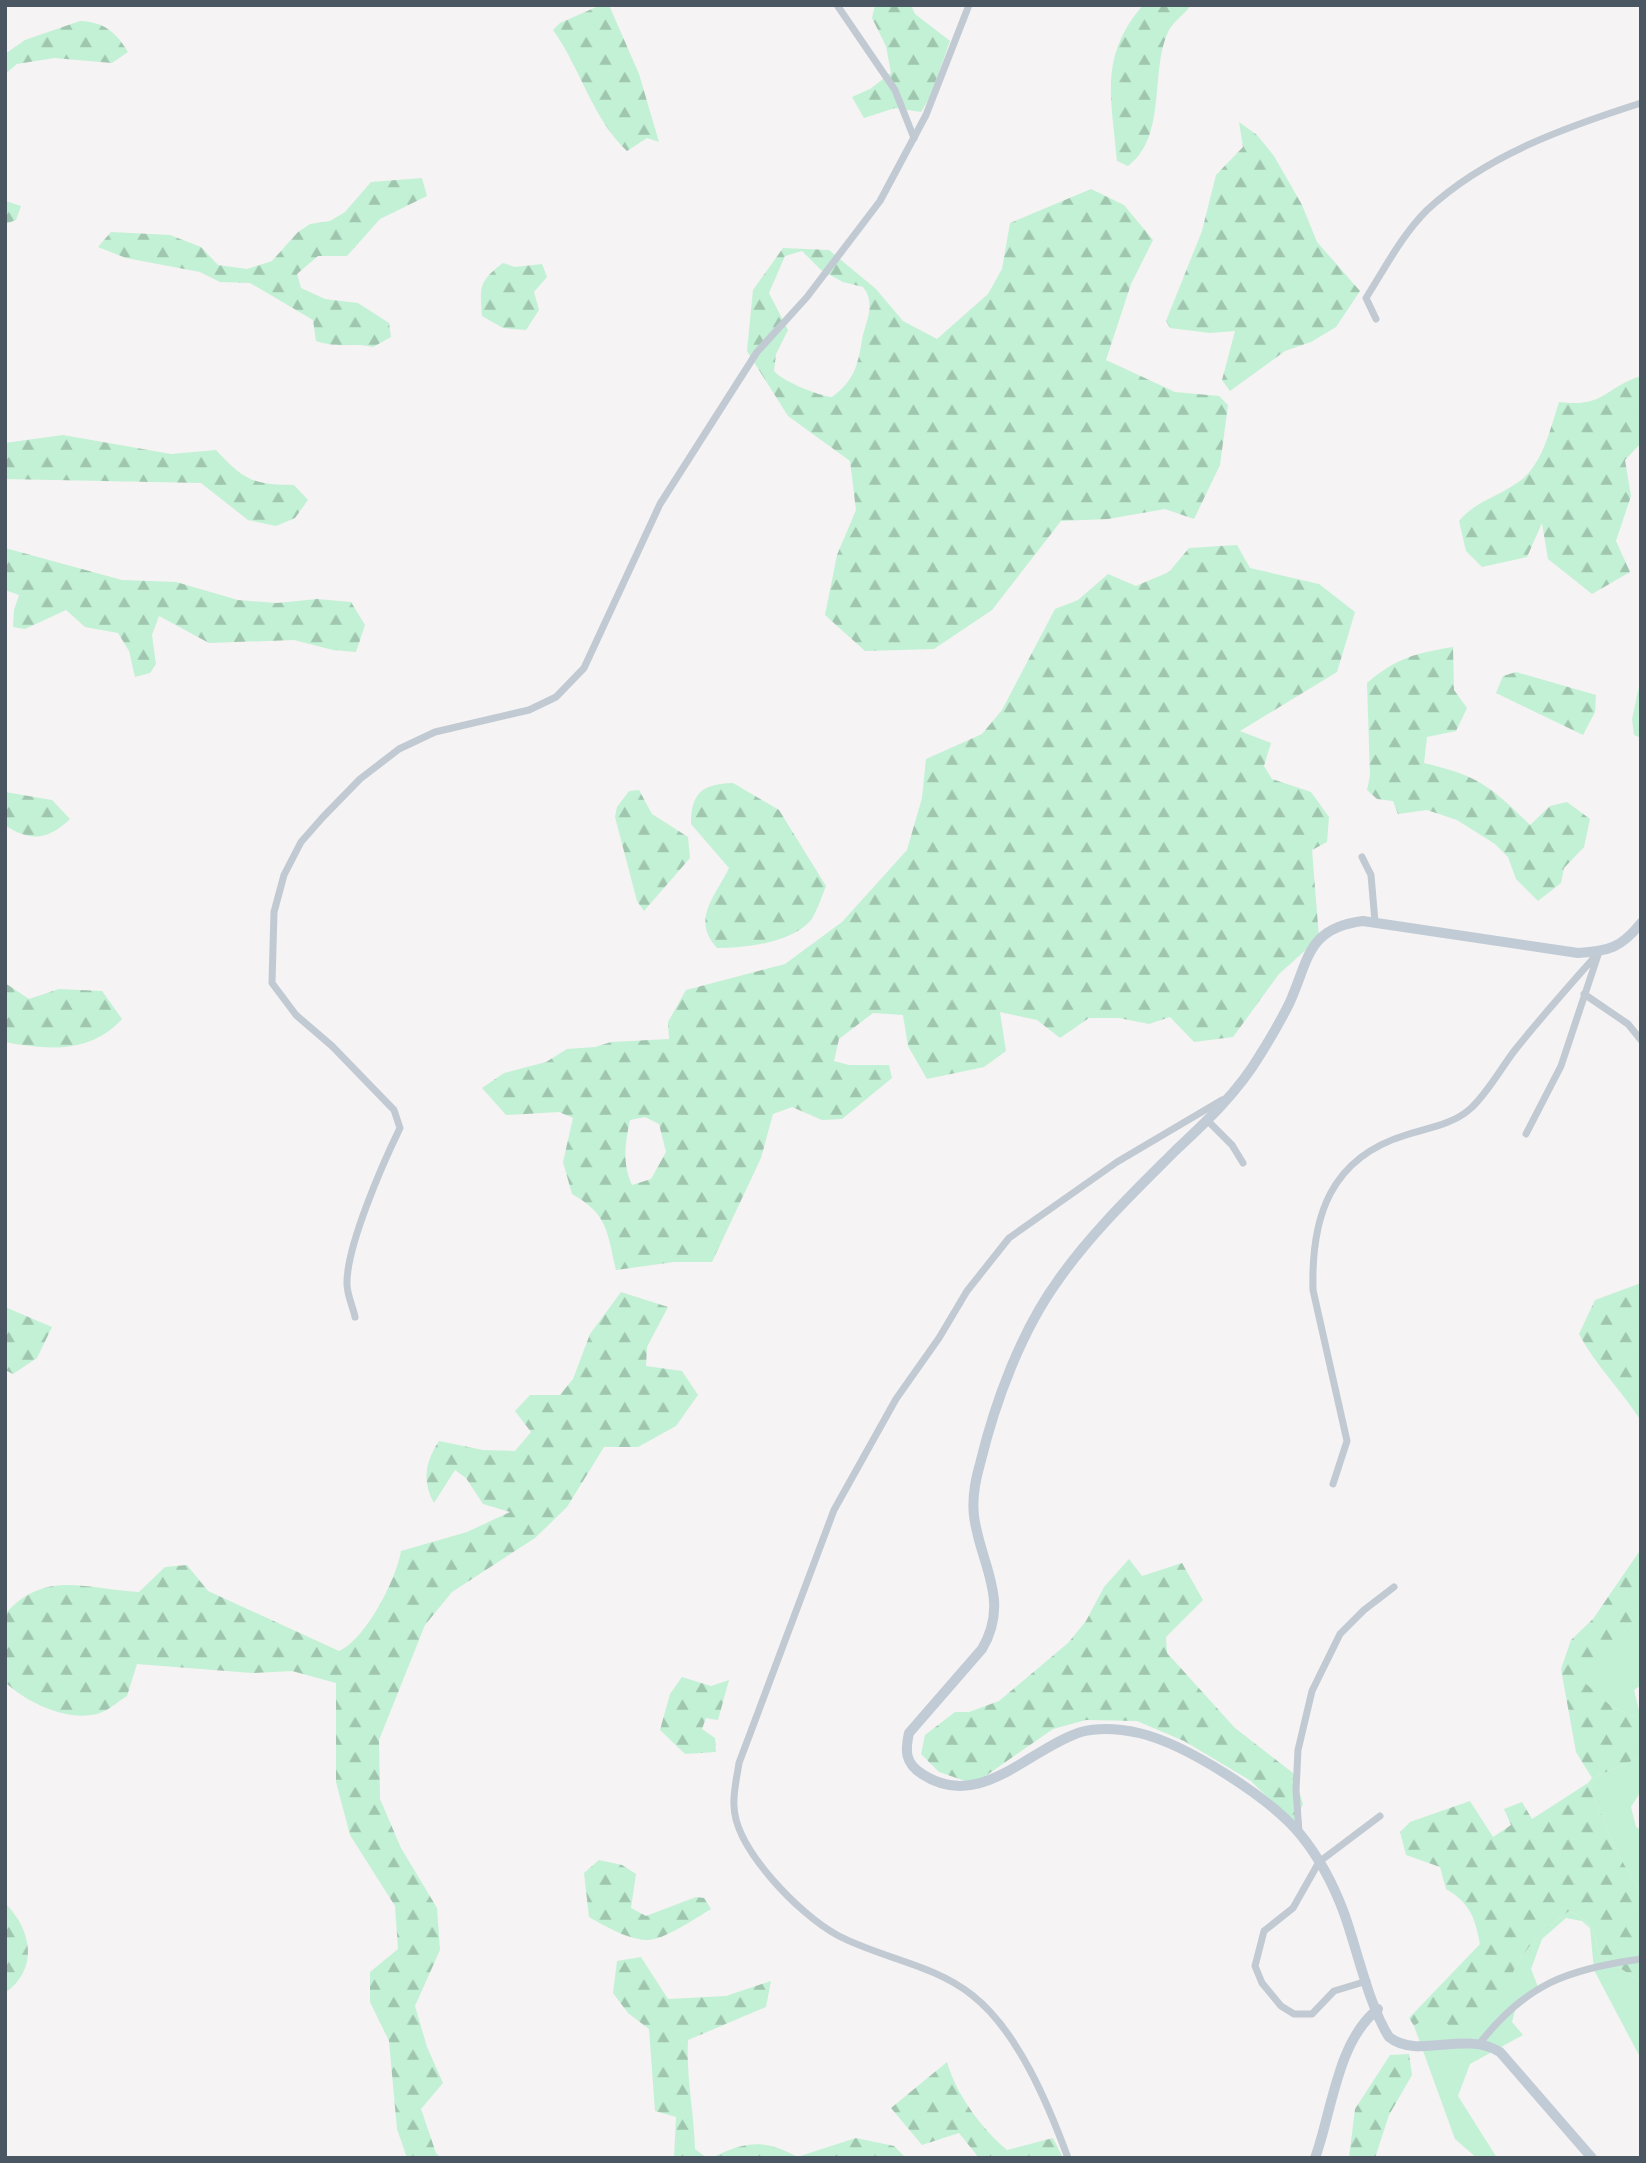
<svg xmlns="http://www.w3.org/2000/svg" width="1646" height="2163" font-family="'Open Sans',sans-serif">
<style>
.grass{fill:#c3f1d5}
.forest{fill:url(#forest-firs);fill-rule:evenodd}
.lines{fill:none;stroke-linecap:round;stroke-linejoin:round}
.street{stroke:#c1cad2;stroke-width:7}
.secondary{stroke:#c1cbd6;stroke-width:10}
</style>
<defs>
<pattern id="forest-firs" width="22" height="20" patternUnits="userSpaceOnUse" patternTransform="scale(1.75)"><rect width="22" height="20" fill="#c3f1d5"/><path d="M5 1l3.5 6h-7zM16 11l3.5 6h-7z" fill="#a0c6b0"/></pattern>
</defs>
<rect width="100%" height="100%" fill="#f5f3f3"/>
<!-- grass -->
<g class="grass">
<path d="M1641,1616V1685L1634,1690L1641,1719L1612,1707L1583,1682L1629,1625Z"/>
<path d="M1641,1757V1791L1631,1807L1636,1827L1641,1830V1894L1617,1852L1588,1783L1592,1778Z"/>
<path d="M1569,1911C1589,1920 1598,1931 1597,1953L1641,1982V2059L1594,1970L1590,1928L1582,1921L1566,1918L1542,1939L1531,1969L1538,1987L1517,2003L1512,2022L1523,2035L1470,2064L1458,2096L1497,2158H1477L1455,2139L1414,2026L1441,2007L1506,1998C1508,1961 1541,1932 1569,1911Z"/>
</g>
<!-- forest -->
<g class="forest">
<path d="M601,5H609L639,74L659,142L647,138L627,151C592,118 581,69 553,30L560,23Z"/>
<path d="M875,5H911L915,14L950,41L930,97L921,112L895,108L864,118L852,97L870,89L891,73L886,46L872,18Z"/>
<path d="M1143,5H1191C1185,14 1174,21 1169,30C1149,70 1168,136 1128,166L1117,161C1112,98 1098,58 1143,5Z"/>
<path d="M80,21C104,22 116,32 128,52L112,63L54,58L17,64L5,74V54L25,40Z"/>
<path d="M1239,122L1257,135L1274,156L1302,205L1317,242L1360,291L1336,327L1311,342L1285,351L1230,391L1222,380L1235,331L1210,333L1170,328L1166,321L1202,231L1216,175L1243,147Z"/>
<path d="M422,178L427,196L380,219L347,256H318L297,274L301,288L325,299L358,303L389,323L391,337L373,347C351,342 340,349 316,341L313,320L250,283L220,282L200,272L126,258L98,247L111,232L170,235L201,247L218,265L247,269L272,261L298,232L310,224L330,221L345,212L371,182Z"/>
<path d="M1091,189L1124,205L1153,240L1131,284L1106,360L1175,392L1219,396L1228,405L1220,465L1194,519L1165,509L1108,519L1061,521L992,610L934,649L865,651L825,615L837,555L856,510L850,461L788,416L747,351L753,290L783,248L829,250L876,289L903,321L937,339L988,294L1002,269L1010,223ZM802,251L821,270L843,282L863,287C877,305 865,322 862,340C858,365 854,381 832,397C819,396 782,381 774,371L776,354L788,330L769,293L785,256Z"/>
<path d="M5,201L21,206L16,220L5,224Z"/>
<path d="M503,263L515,267L542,264L547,277L534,292L539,310L526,330L503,328L482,316C480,287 478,282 503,263Z"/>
<path d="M1641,376V443L1625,460L1631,496L1616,541L1630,572L1592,594L1548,559L1542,523L1527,557L1482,567L1466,551L1459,521C1476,501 1497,497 1517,483C1543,466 1550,429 1559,402C1605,408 1603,388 1641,376Z"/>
<path d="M63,435L171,454L216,450C244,480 253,485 294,485L308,500L295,518L276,526L248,520L201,483L5,479V443Z"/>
<path d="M1237,545L1250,568L1319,584L1355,612L1337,672L1240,731L1271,743L1264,766L1272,779L1311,792L1329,817L1327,842L1312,850L1319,938L1279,974L1233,1037L1194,1042L1170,1017L1149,1024L1119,1018H1089L1060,1038L1037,1020L1000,1012L1006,1051L984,1067L927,1079L908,1046L903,1015L873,1013L839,1039L834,1061L849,1065H889L892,1078L842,1119L822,1120L792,1107L773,1114L761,1158L712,1262H674L616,1270C607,1232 608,1214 572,1194L563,1162L573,1118L559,1112L506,1115L482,1088L504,1073L546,1062L567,1049L595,1047L611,1042L669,1039L668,1022L686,990L785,964L842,922L907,850L922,798L926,759L982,734L1002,710L1055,609L1078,600L1108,574L1136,586L1169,572L1189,548ZM645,1117L659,1124L666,1152L651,1179L632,1185C622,1162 625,1144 630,1120Z"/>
<path d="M5,548L122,580L176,582L238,600L277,603L317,599L351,602L365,625L356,652L333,650L294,640L209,643L159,616L152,635L156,664L150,673L135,677L129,651L118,633L85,627L66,610L25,629L13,627L14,610L19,595L5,590Z"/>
<path d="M1453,647L1454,690L1467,708L1456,731L1427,737L1424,763C1479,776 1490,786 1530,825L1550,806L1567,802L1590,819L1584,847L1564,868L1561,883L1538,901L1516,879L1508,857L1495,844L1457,820L1427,810L1398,814L1393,801L1377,799L1367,790L1370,776L1367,683C1396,658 1416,653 1453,647Z"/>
<path d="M1516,672L1596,695L1595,712L1583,735L1496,693L1503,676Z"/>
<path d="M1641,678V738L1634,735L1632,719Z"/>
<path d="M733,783L779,810L826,886C822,896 818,908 813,917C796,943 744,948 717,948C691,920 715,897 729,868L691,824C691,793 702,784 733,783Z"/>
<path d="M639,790L652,814L688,837L690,858L644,911L637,901L615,817L617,807L629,791Z"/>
<path d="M5,792L52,800L70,819C49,840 29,842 5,825Z"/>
<path d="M5,983L29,999L59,989L102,991L122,1019C90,1054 47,1050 5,1042Z"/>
<path d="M1641,1283V1421C1622,1391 1596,1366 1579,1334L1595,1300Z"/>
<path d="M621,1292L668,1307L647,1347L646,1366L682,1371L698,1395L676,1426L638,1447H604L567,1507L535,1538L452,1592L425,1625L379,1740L380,1799L401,1848L437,1908L440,1950L415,2006L427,2047L443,2083L421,2109L436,2153L441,2158H407L397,2129L389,2041L370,2002V1972L398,1949L395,1906L350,1835L336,1782V1683L292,1671L252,1673L137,1664L127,1696C119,1701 109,1710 100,1713C69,1723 27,1703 5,1682V1614C45,1569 85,1589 139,1592L165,1567L187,1565L208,1591L339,1651C366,1639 396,1580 401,1551L467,1532L510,1512L483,1504L466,1478L455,1470L434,1503C422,1482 425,1462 439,1441L483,1450L515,1451L531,1432L515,1411L530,1395H560L573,1379L590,1334Z"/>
<path d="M5,1307L52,1327L37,1358L13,1374L5,1370Z"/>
<path d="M1641,1549V1616L1629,1625L1584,1682L1612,1707L1641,1719V1757L1592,1778L1576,1752L1561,1669L1571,1640L1593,1619Z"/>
<path d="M1129,1559L1142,1576L1182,1563L1203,1600L1166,1637L1167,1653L1235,1728L1293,1773L1303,1804L1294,1824L1251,1781L1184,1741L1137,1721L1086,1720L1053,1729L974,1784L939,1772L921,1754L925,1735L955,1712H969L999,1701L1068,1643L1086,1621L1104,1587Z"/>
<path d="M682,1677L711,1686L729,1680L718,1720L706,1718L702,1729L715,1738L716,1752L685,1754L660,1730L670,1694Z"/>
<path d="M1588,1783L1617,1852L1641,1894V1982L1597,1953C1598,1931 1589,1920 1569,1911C1541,1932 1508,1961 1507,1998L1474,2030L1458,2033L1446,2023L1441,2008L1414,2026L1409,2018L1480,1944C1475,1918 1470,1903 1446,1889L1440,1867L1406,1855L1400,1832L1410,1822L1470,1801L1493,1837L1511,1825L1504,1809L1522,1802L1532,1819Z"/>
<path d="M599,1860L622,1865L636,1874L631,1908L646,1916L696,1897L704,1898L711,1909C696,1918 663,1941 646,1940C627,1939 605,1926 589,1917L584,1873Z"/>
<path d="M5,1903C32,1930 39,1969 5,1993Z"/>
<path d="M641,1957L668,1999L726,1996L771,1981L766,2007L688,2040C686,2077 694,2112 695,2149L707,2158H674L676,2117L655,2111L649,2029L628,2013L613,1993L617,1961Z"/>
<path d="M1409,2054L1412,2075L1389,2115L1375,2158H1349L1355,2109L1390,2055Z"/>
<path d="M947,2062C956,2094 981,2128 1007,2150L1053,2138L1063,2158H979L959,2133L922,2145L891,2108Z"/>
<path d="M856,2138L894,2146L906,2158H712C745,2141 765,2139 797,2157Z"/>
</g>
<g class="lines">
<!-- street -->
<g class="street">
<path d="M837,5L895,90L914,138"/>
<path d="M1376,319L1366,298C1385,268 1402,235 1427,210C1486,155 1566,127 1641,103"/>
<path d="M1362,857L1371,875L1375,922"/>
<path d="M1584,994L1628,1024L1641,1040"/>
<path d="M1207,1120L1232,1145L1243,1163"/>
<path d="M355,1317C353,1307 347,1295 347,1284C346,1247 383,1163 400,1128L394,1110L332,1046L296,1015L272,983L274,912L284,875L301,842L323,817L360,779L399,749L435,732L529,710L556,697L584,668L660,504L757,352L807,297L880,201L926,115L969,5"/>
<path d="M1333,1484L1347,1441L1313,1290C1311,1217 1330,1158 1406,1135C1427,1128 1452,1125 1470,1109C1487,1094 1501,1068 1515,1050C1542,1016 1571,984 1599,952L1561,1066L1526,1134"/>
<path d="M1299,1832L1296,1790L1298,1750L1312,1691L1340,1634L1364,1610L1394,1587"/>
<path d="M1367,1981L1334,1991L1312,2014H1294L1281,2006L1262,1983L1255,1966L1264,1931L1293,1908L1319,1862L1380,1816"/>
<path d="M1480,2043C1526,1984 1568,1969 1641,1959"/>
<path d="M1068,2158C1048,2104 1018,2031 972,1995C933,1964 880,1958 837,1935C800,1915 735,1849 734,1806C733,1792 737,1777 739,1763L834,1510L896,1399L939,1338L967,1291L1009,1238L1117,1162L1222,1100"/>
</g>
<!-- secondary -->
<g class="secondary">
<path d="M1315,2158C1332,2112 1337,2041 1378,2009"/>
<path d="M1592,2158L1500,2052C1465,2030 1418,2060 1389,2037C1369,2006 1357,1949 1344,1913C1334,1886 1318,1856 1300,1834C1269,1797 1186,1744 1139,1733C1121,1729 1100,1727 1081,1732C1028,1749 980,1812 922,1774C905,1763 905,1751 909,1733L982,1649C1011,1600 980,1564 974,1516C972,1499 975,1481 980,1464C995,1402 1021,1331 1059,1279C1092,1232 1135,1191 1176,1150C1207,1121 1238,1092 1260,1055C1270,1039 1280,1022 1289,1004C1309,961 1306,928 1363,921L1578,953C1609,951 1621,948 1641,923"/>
</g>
</g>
<!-- border -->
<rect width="1646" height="2163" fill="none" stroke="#4a5661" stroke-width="14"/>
</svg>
